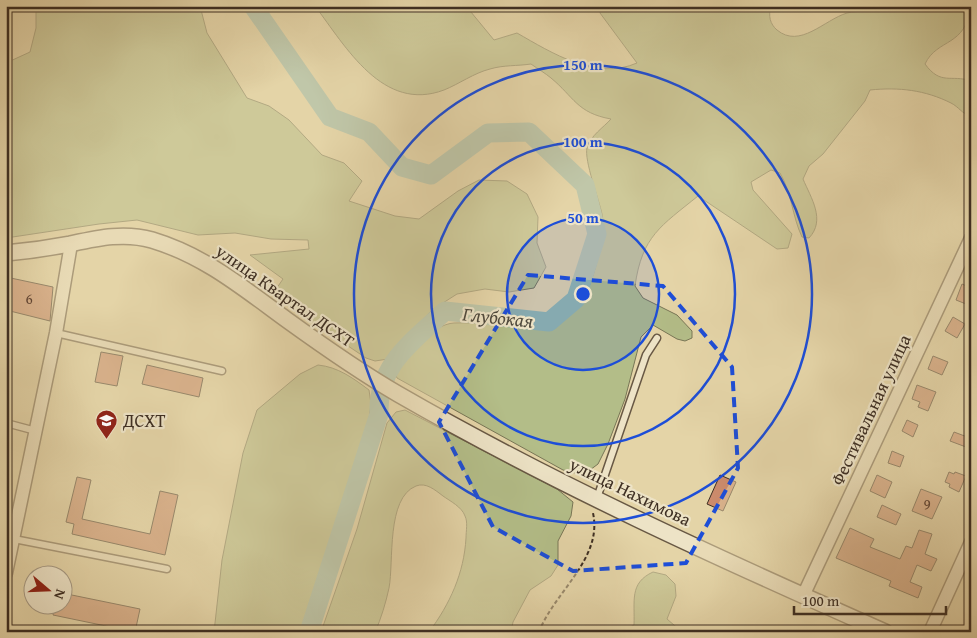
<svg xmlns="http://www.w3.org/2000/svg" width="977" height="638" font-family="'Gentium Book Plus',serif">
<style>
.green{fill:#b3bd88;stroke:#787656}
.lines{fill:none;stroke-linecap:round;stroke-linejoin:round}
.river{stroke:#95b8ab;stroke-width:19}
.building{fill:#cc8b6c;stroke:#3e2f23}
.service-casing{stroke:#685844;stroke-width:9}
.minor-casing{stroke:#685844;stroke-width:15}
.tertiary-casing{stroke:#685844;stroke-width:18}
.path{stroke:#3e2f23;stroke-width:2;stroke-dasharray:4 2.5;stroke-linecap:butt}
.service{stroke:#ede3c6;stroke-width:6}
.minor{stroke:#ede3c6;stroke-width:12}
.tertiary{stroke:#ede3c6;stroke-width:15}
.marked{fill:none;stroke:#1d4ed8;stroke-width:4;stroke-dasharray:10 6;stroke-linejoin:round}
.ring{fill:none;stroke:#1d4ed8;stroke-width:2.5}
.labels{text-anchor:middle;stroke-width:4.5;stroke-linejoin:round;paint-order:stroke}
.number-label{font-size:15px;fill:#624635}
.street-label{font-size:18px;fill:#3e2f23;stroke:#ede3c6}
.poi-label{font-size:18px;fill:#3e2f23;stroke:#ede3c6;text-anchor:start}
.water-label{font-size:19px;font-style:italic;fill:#4f4a3e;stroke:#ede3c6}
.centre{fill:#1d4ed8;stroke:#ede3c6;stroke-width:2.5}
.ring-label{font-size:15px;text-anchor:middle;font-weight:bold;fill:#1d4ed8;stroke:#ede3c6;stroke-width:4.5;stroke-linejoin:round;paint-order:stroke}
</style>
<rect width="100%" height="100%" fill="#e4d4a7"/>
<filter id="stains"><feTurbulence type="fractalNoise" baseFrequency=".004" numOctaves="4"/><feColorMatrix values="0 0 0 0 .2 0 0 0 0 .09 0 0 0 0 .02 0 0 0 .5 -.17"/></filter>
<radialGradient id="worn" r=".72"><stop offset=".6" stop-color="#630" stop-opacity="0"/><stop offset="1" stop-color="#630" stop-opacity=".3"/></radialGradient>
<!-- green -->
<g class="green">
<path d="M36,6H200L207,33L247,98L269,106L289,120L322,155L344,163L362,181L349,201L395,216L419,219L458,191L479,180L507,181L527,194L538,217L537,243L546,267L534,288L509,292L485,289L457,294L432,310L388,359L375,361L366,358L272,295L283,279L250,255L309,249L308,240L271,239L235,233L198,235L137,220L99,224L6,238V63L30,52L36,28Z"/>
<path d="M315,6H466L494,40L517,33C552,53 596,81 637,63L600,13L599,6H771C768,16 770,24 777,30C800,49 824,20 847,13C859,10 868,14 880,6H970C967,47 937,38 925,64C941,86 951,74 971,81V116C962,114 959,107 951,103C925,90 899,87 870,90L865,101L823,154L809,166L803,179C811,198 826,220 809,238L802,237C792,216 792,193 780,173L771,170L751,182L753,190L792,234L788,248L777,249L698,196C661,226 642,236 635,286L643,298L677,315L692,331V338L685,341L677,339L653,325L641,337L625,399L608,444L598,464L586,473H575L563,470L397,378L395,373C404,355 433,324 454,323C478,322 504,326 529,326C546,325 554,326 567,314C574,308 584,299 587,291C595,274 606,233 602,214C599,200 584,160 587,148C590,136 604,127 611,119C577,113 574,97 551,78C545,73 538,69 531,64C518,66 503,65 490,69C474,73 459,84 444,90C383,113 346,47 315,6Z"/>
<path d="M318,365C338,367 353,378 369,390L371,404L368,427L304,632H214L222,560L243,453L257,410L300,374Z"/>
<path d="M405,410L557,489L573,502L571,516L558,541V565L551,576L530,590L513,622L511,632H429C450,604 464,573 466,538C466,531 468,522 465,516C462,507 450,501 443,496C435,490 426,482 416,486C386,498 394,562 389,588C386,602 381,619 375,632H321L357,529L387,423L396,412Z"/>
<path d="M653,572L666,575L675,584L676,596L667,619L682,632H620L634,625C635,601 629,583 653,572Z"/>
</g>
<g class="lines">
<!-- river -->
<path class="river" d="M253,6L330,117L369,132L402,167L431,175L488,133L529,132L585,185L597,234L576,299L549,322L445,311C412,342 377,365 379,414L309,632"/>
</g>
<!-- building -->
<g class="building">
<path d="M6,277L53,287L50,321L6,310Z"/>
<path d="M962,284L971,288V306L956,300Z"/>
<path d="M953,317L965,324L957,338L945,331Z"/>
<path d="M101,352L123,356L117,386L95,382Z"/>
<path d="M933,356L948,362L942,375L928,369Z"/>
<path d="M147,365L203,378L199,397L142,384Z"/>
<path d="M917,385L936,392L928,411L918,407L920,402L912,399Z"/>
<path d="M907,420L918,425L913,437L902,431Z"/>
<path d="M954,432L970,438L966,447L950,441Z"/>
<path d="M892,451L904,456L900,467L888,463Z"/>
<path d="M949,472L954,474L955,472L966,476L959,492L949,487L950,484L945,482Z"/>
<path d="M720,475L736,482L723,511L707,504Z"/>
<path d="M877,475L892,482L885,498L870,491Z"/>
<path d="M77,477L91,480L82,519L150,534L160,491L178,495L165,555L72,534L74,524L66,522Z"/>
<path d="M921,489L942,497L932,519L912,511Z"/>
<path d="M882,505L901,514L896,525L877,517Z"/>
<path d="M850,528L874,539L870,547L900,559L906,546L912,548L919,530L932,534L925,554L937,559L931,571L917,565L910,582L922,587L918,598L889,586L891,581L836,558Z"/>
<path d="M62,593L140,609L135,632L53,615L55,606H62Z"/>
</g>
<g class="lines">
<defs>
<g id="service">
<path d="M56,333L222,371"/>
<path d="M6,423L36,431"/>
<path d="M597,498L646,355L657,338"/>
<path d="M14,539L167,569"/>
</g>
<g id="minor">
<path d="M6,573L56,333L71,244"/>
<path d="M803,596L971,238"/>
<path d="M930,632L971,542"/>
</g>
<path id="tertiary" d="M6,253C28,251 49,248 70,244C98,238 124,232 152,240C205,256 243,288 287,320C323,346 360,372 398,394C554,484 720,559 885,632"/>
</defs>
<!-- service casing -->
<use href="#service" class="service-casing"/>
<!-- minor casing -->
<use href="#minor" class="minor-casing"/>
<!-- tertiary casing -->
<use href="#tertiary" class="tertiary-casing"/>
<!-- path -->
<path class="path" d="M539,632C554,592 603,559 593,513"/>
<!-- service -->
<use href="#service" class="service"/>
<!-- minor -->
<use href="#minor" class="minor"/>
<!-- tertiary -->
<use href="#tertiary" class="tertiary"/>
</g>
<!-- marked area -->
<path d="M0 0H977V638H0ZM528,275L663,286L732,367L738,468L686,563L573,571L493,527L439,422Z" fill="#e4d4a7" fill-opacity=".55" fill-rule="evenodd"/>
<path class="marked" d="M528,275L663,286L732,367L738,468L686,563L573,571L493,527L439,422Z"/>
<!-- distance rings -->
<circle cx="583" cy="294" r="76" fill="#1d4ed8" fill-opacity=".12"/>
<g class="ring">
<circle cx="583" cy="294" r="76"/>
<circle cx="583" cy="294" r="152"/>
<circle cx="583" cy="294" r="229"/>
</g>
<!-- icons -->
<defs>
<symbol id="university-pin" viewBox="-11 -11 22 30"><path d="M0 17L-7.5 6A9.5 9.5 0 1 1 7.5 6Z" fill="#8f2418" stroke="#ede3c6"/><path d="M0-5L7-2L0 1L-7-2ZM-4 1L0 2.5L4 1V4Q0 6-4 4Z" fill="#fff"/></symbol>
</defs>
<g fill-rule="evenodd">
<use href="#university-pin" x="94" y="408" width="25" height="34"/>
</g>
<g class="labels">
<!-- number labels -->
<g class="number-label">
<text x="29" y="304">6</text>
<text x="927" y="509">9</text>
</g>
<!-- street labels -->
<g class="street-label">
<text transform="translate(285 296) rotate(35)" y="6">улица Квартал ДСХТ</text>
<text transform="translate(871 410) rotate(-65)" y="6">Фестивальная улица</text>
<text transform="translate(630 492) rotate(26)" y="6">улица Нахимова</text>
</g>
<!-- poi labels -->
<g class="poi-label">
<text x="123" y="427">ДСХТ</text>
</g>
<!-- water labels -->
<g class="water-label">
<text transform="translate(498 317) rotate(6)" y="7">Глубокая</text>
</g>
</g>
<circle cx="583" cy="294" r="8" class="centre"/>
<g class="ring-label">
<text x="583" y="70">150 m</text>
<text x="583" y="147">100 m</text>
<text x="583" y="223">50 m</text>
</g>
<!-- margin -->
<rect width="977" height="638" fill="none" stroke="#e4d4a7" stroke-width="25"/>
<rect x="8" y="8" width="962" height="623" fill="none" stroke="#3e2f23" stroke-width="2.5"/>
<rect x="12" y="12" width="952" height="613" fill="none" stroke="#3e2f23"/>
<!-- north arrow -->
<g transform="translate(48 590) rotate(109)"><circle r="24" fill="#ede3c6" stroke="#a79b85"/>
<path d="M0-4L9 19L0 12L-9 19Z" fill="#8f2418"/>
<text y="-8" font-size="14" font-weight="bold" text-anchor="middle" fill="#3e2f23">N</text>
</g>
<!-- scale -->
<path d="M794 606v8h152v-8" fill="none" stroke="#3e2f23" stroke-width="2.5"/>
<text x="802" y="606" font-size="15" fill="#3e2f23" stroke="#ede3c6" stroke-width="4" paint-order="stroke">100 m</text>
<rect width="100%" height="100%" filter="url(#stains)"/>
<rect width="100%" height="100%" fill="url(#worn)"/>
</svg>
